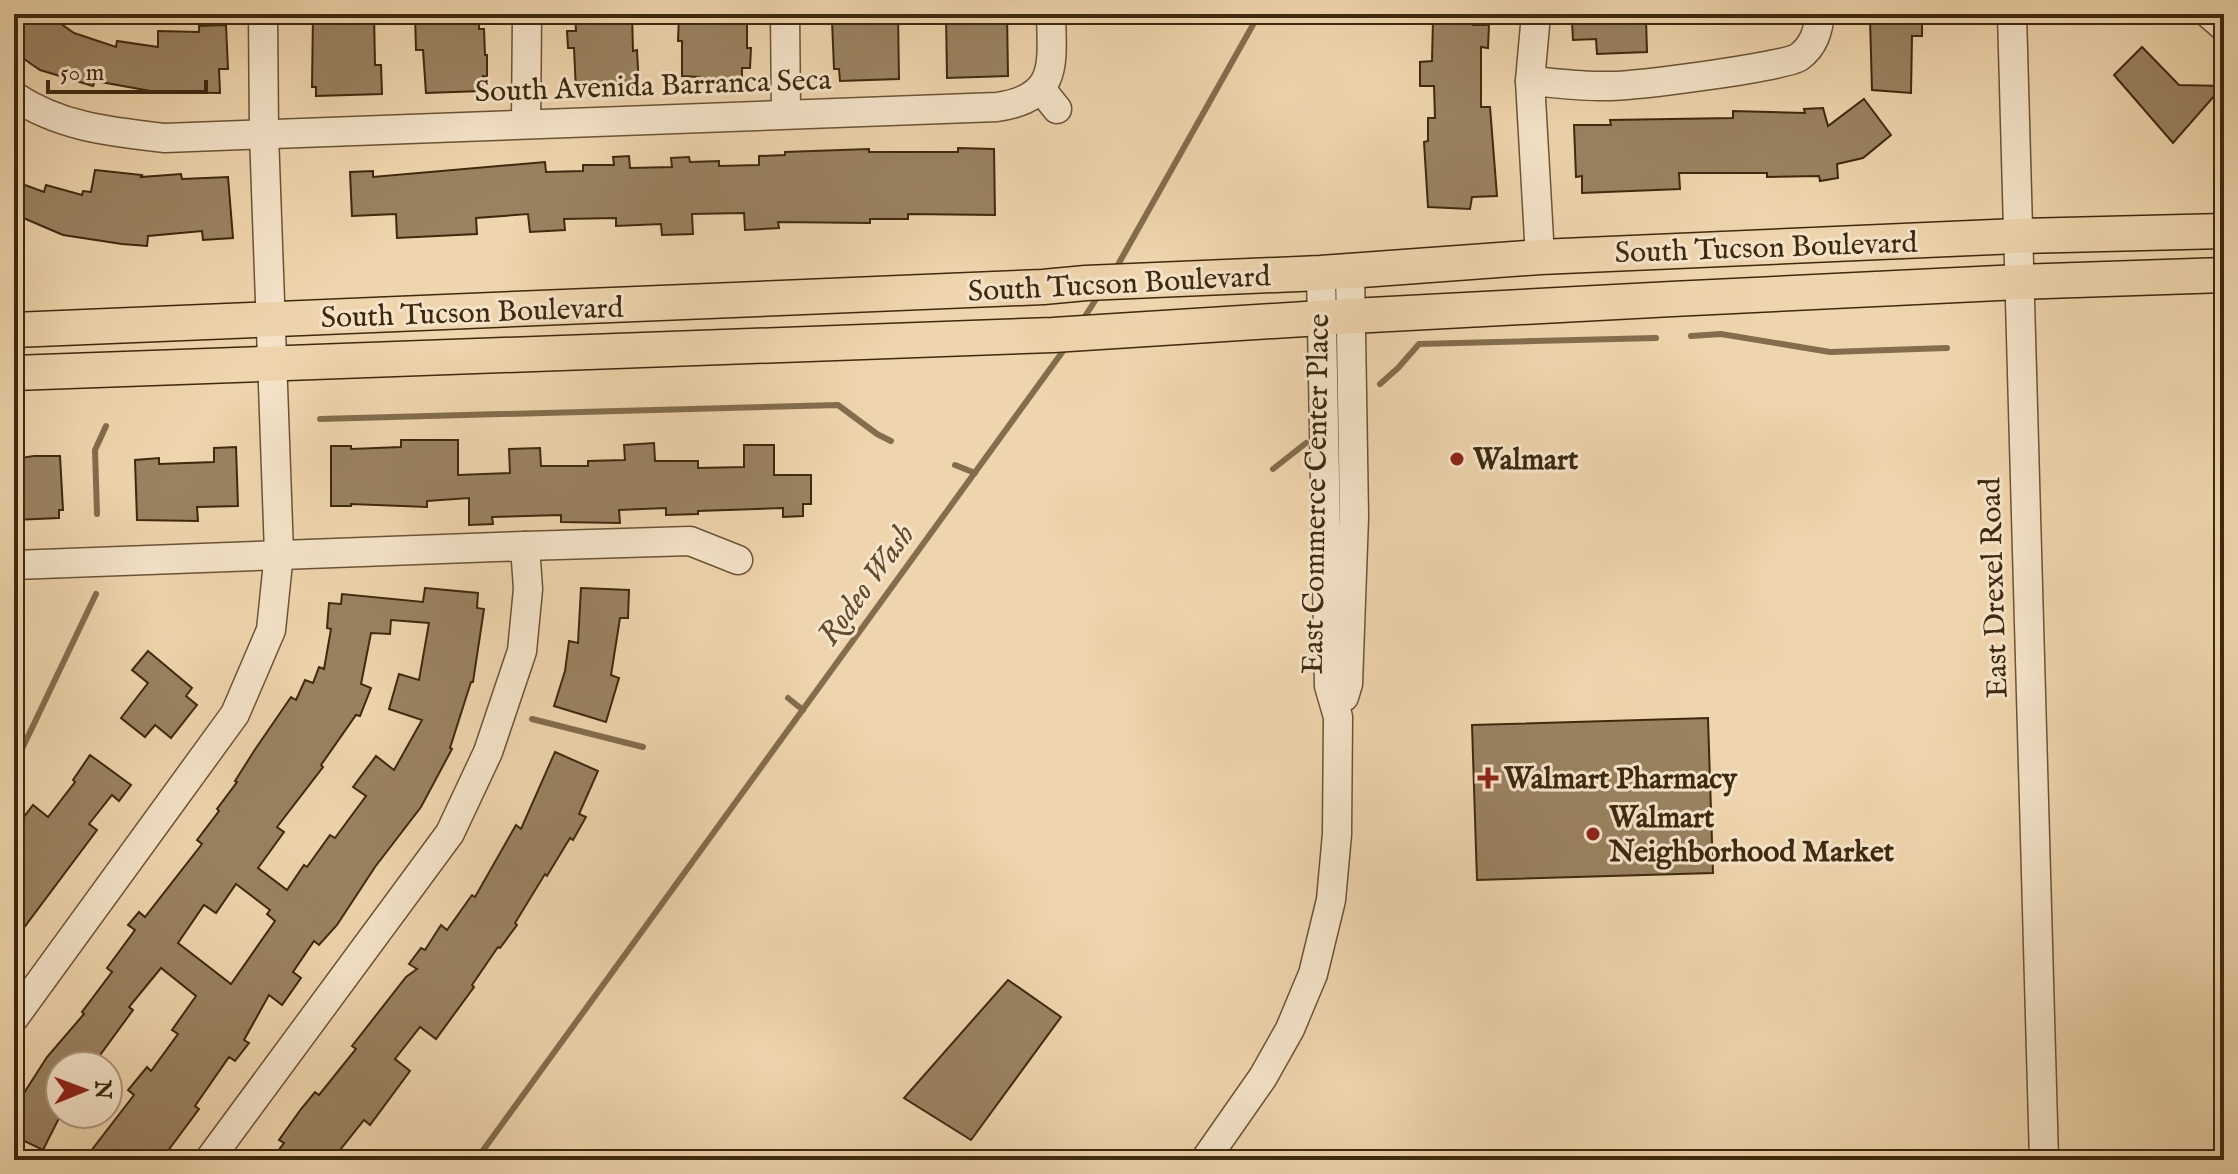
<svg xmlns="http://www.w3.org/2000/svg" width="2238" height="1174" font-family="'IM FELL English',serif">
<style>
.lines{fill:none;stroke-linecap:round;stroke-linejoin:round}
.stream{stroke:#836d4d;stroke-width:6}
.building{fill:#9a8261;stroke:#3d290f;stroke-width:2;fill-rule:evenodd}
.minor-casing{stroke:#6a5436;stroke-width:31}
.major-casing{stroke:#3d290f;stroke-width:37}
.minor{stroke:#f5e4ca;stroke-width:28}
.major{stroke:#efd5ad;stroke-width:34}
.poi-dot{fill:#8f2418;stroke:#f5e4ca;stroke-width:3}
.labels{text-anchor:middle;stroke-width:6;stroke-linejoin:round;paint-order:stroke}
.street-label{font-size:30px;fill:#3d290f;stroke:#f5e4ca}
.poi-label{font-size:30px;font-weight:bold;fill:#3d290f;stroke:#f5e4ca;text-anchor:start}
.water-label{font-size:32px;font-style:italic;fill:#604b2e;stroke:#f5e4ca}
</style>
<rect width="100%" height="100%" fill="#efd5ad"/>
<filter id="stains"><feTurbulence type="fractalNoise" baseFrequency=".0025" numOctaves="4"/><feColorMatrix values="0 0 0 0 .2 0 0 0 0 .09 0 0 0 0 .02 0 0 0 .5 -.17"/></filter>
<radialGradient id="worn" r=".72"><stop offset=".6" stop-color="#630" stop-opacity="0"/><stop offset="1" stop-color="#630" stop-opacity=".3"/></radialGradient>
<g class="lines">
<!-- stream -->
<g class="stream">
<path d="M1115,270L1259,14"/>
<path d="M1082,321L1100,293"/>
<path d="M1691,336L1721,334L1830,352L1947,348"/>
<path d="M1380,384L1398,368L1419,344L1656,338"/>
<path d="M320,419L838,405L877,434L891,441"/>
<path d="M955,465L975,473"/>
<path d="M1273,469L1306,443"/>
<path d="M97,514L95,450L106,426"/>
<path d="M788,698L803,710"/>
<path d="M532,719L643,747"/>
<path d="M14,752L20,753L96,594"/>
<path d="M476,1160L1066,347"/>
</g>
</g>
<!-- building -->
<g class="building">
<path d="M14,14H47L74,33L116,47L117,41L158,47V31L199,32V26L226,25L228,69H219L220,93L156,92L95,81L93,86L40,70L14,52Z"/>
<path d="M313,14H374L375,65H381L382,94L316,96V87H312Z"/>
<path d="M415,14H463V19L479,18V29H484L485,55H487V77L483,76L482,91L426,93L423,50H416Z"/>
<path d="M575,14H632L633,51L637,50L639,87L576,91L574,48H568L567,31H576Z"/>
<path d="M679,14H747V48H751L750,68H742V79H726V84H699V77L682,76V41H678Z"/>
<path d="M837,14H898L899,79L840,81L839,69H834L832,20H837Z"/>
<path d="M946,14H1007L1008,76L947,78Z"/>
<path d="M1646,19L1647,52L1597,54L1596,39L1573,40L1572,21Z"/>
<path d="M1870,19H1922V36H1912L1911,93L1872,90Z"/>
<path d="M1433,20L1473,21V25H1489L1488,48L1481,47V107H1490L1497,196L1472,197L1470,209L1428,207L1424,142L1428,141V118H1435L1434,86H1420V62L1432,61Z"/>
<path d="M2142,47L2179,85L2223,86L2173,143L2114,75Z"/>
<path d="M1864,99L1891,135L1863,158L1837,164L1838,178L1820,181L1819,176L1767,177V173H1679L1680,189L1582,193V176L1576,177L1574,125H1611L1610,120L1733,118V111L1805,113L1804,109L1823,108L1828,126Z"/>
<path d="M958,148L994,149L995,215L908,214V219H870V223L778,222L779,228L745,230L744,213L692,214L693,234L662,235L661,224L616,226V218L564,219L565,230L530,232L528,214L476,218L477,234L397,238L396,214L352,216L350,172L373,171V177L545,162L546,172L583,171V165H614L613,157L629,156L630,168L672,167L671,158L689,157L690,162L719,161V166L759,165V156L785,155V152L869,149V152H958Z"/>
<path d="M95,170L142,175L141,177L181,174L182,179L228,177L233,238L203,240L202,231L148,236L147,246L122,244L63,235L14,214V181L44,192L46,185L82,195L83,191L91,192Z"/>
<path d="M401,440H458V475L510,473L509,449L540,448L541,466H588V461L625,460L624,445L654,443L655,461H698V468L744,467V445H774V475H811V504H803V516L783,517V508L698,511V514L666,515V508L619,510L620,523L561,522V515L492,517L493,524L469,525V498L427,501V507L351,504V506H331V446H351V449L401,447Z"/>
<path d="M236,447L238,506L197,507L198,521L137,520L135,460L159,458V464L214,462V448Z"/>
<path d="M34,456H60L63,510H59V518L14,520V459Z"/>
<path d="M425,588L478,593L477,608L484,609L473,682H471L450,748L452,749L421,807L375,867L337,925L319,945L314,941L293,972L301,978L282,1005L269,995L244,1040L249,1043L235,1061L229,1057L195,1106L199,1109L161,1160H84L134,1095L128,1090L147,1067L151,1071L178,1034L172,1030L196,996L161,968L129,1007L133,1010L92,1066H60V1116L43,1150L14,1136V1088L24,1093L47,1057L84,1014L82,1012L112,972L107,968L135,930L128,925L139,912L145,917L202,844L197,840L219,811L217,809L237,782L235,781L254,751L291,697L296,700L305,680L313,683L319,667L324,669L331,629L327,628L329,603L341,604L342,594L423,602ZM391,620L429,623L419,680L399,674L389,709L422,720L394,770L376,756L353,787L366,796L335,838L330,835L307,867L304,865L287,890L258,868L284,832L277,827L323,767L321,765L356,715L360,716L371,688L361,684L371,633L390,634ZM236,884L270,910L267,914L275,921L231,984L178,943L204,905L216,913Z"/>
<path d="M581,588L629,590L628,618H620L611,675L619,678L606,722L554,706L565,671L569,641L578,643Z"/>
<path d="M148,651L192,688L186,696L197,705L171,738L155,725L145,737L121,718L148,683L132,670Z"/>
<path d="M1708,718L1713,873L1477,880L1472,725Z"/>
<path d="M555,752L598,771L579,814L586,817L573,840L570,838L547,876L545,874L515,923L517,925L500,948L498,947L472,985L474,987L436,1039L420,1027L395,1059L410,1071L370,1125L364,1120L332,1160H271L284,1143L279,1140L301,1109L315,1092L319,1095L356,1049L352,1046L406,977L417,969L409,964L421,948L425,950L441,925L447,930L472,895L475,897L516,825L521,829Z"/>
<path d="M90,755L131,785L119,801L112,795L89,824L97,830L14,941V830L33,805L48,817L75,782L73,780Z"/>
<path d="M1008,980L1061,1017L971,1140L904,1098Z"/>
</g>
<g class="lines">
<defs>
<g id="minor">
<path d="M785,14L786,114"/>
<path d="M1536,14L1530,81L1540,257"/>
<path d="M2012,14L2044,1160"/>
<path d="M2209,14L2224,27"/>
<path d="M1530,81C1556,83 1584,87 1610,86C1635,86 1785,67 1799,57C1814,46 1818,31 1820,14"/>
<path d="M1041,89L1057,109"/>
<path d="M14,96C60,127 111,132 165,138L997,107C1059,98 1052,64 1051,14"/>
<path d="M526,124L527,14"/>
<path d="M525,546L690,541L738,560"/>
<path d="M14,565L525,546L528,589L522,651L488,752L450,833L209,1160"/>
<path d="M1344,697L1348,684L1354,517L1350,270"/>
<path d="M14,1018L235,714L271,630L279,553L264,134L263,14"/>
<path d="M1205,1160L1263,1077L1290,1029L1313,974L1331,900L1337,834L1338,717L1329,686L1321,273"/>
</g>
<g id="major">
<path d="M14,330L1043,287L1086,283L1321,273L1540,257L2017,236L2224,231"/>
<path d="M14,373L1053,335L1352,316L1672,299L2019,282L2224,275"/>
</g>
</defs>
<!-- minor casing -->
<use href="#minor" class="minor-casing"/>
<!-- major casing -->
<use href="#major" class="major-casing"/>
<!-- minor -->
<use href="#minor" class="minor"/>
<!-- major -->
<use href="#major" class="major"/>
</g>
<!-- markers -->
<g class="poi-dot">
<circle cx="1457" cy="459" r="8"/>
<path d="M1484 766h8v8h8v8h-8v8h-8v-8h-8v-8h8z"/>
<circle cx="1593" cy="834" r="8"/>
</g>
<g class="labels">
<!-- street labels -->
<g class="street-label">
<text transform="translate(653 85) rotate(-2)" y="10">South Avenida Barranca Seca</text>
<text transform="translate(1766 247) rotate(-2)" y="10">South Tucson Boulevard</text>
<text transform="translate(1119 283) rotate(-3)" y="10">South Tucson Boulevard</text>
<text transform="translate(472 312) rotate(-2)" y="10">South Tucson Boulevard</text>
<text transform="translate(1315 494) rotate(-89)" y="10">East Commerce Center Place</text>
<text transform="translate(1993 588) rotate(-92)" y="10">East Drexel Road</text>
</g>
<!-- poi labels -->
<g class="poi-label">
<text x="1473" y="469">Walmart</text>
<text x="1504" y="788">Walmart Pharmacy</text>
<text x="1609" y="827">Walmart<tspan x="1609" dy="34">Neighborhood Market</tspan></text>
</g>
<!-- water labels -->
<g class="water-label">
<text transform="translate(865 584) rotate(-54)" y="11">Rodeo Wash</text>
</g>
</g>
<!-- margin -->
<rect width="2238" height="1174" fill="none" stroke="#efd5ad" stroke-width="48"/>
<rect x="16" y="16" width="2206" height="1142" fill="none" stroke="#3d290f" stroke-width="4"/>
<rect x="24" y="24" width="2190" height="1126" fill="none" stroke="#3d290f" stroke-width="2"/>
<!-- north arrow -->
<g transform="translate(84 1090) rotate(89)"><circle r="38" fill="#f5e4ca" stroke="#ab997f" stroke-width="2"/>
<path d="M0-6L14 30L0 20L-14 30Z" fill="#8f2418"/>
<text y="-12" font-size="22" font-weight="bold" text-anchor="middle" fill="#3d290f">N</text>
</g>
<!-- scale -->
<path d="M48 80v12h158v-12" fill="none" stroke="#3d290f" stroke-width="4"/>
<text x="60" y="80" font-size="24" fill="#3d290f" stroke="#f5e4ca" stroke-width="6" paint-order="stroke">50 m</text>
<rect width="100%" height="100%" filter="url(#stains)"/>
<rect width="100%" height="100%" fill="url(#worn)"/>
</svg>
